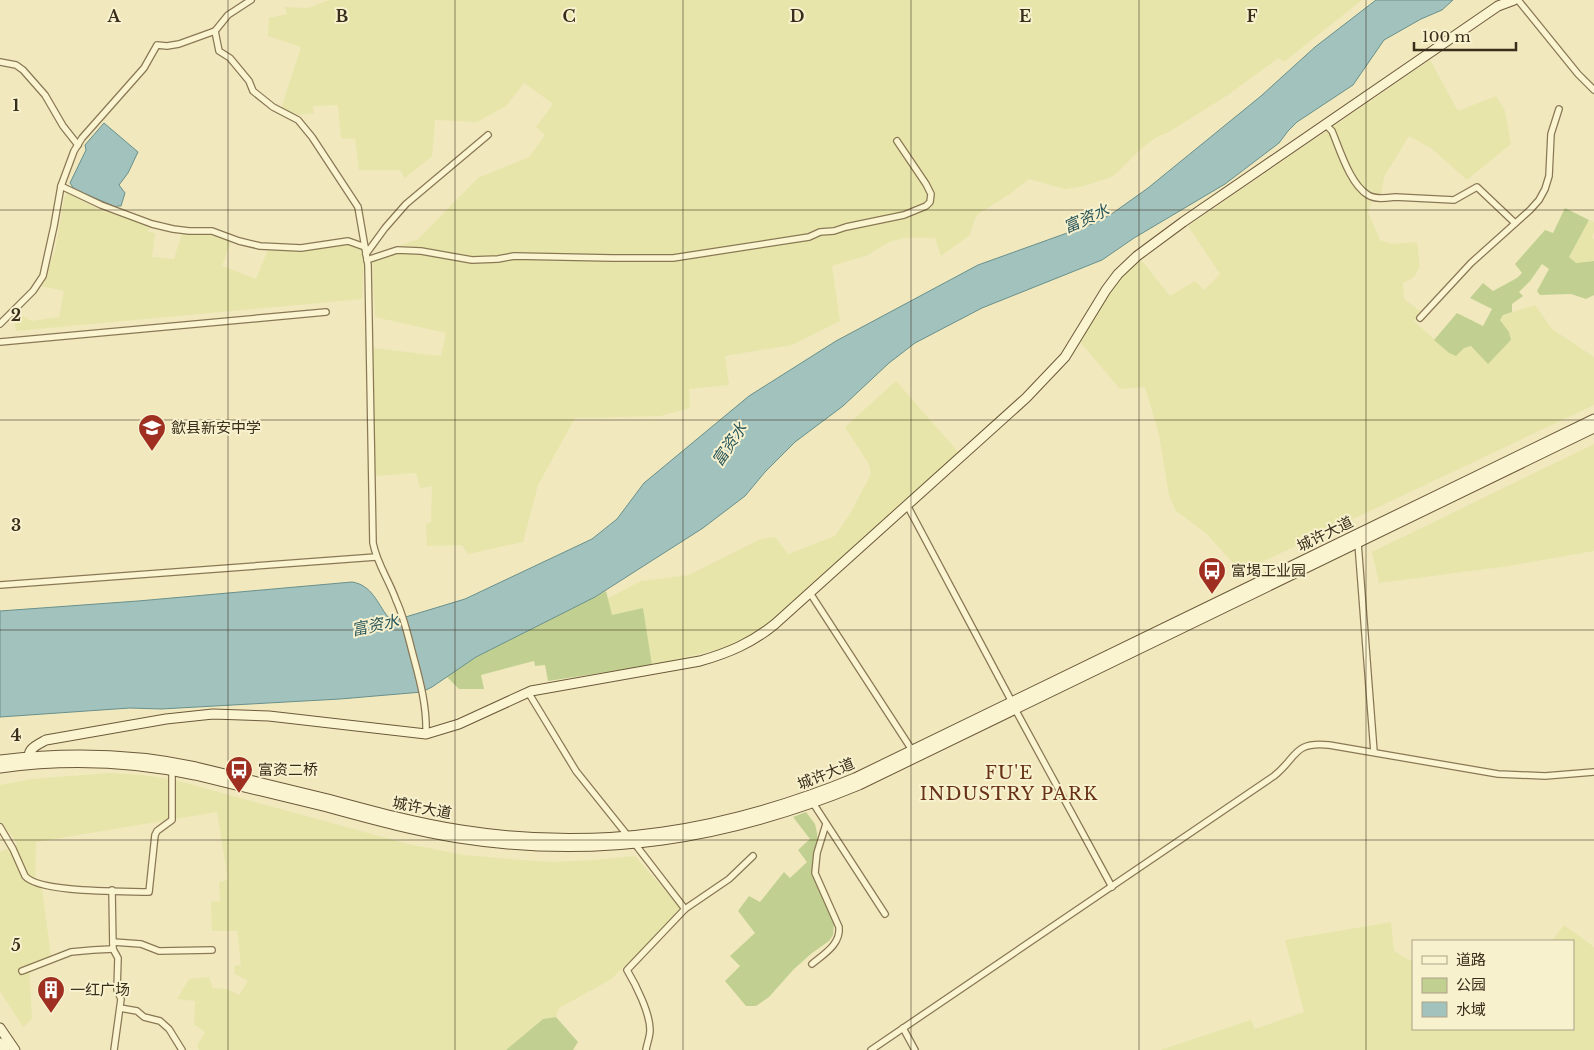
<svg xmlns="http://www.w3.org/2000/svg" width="1594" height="1050" font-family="'Libre Baskerville','Noto Sans SC',serif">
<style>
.farmland{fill:#e7e5aa}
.green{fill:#c1d091}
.water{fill:#a2c2bd;stroke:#68908b}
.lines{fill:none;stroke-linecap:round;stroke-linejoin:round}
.street-casing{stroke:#8a7855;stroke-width:8}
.secondary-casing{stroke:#6c5939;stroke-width:11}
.street{stroke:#fbf4d1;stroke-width:5.5}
.secondary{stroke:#fbf4d1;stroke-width:9}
.grid{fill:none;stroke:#392d1b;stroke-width:1;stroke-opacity:0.55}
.labels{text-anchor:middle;stroke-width:4;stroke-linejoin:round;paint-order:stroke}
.poi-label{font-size:15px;fill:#392d1b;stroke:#f8f1ce;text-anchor:start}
.street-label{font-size:15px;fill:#392d1b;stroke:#f8f1ce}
.water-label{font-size:16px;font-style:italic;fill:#29575a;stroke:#f8f1ce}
.quarter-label{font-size:18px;letter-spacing:1px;fill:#683217;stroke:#f8f1ce}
.grid-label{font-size:16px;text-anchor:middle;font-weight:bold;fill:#392d1b;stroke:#f8f1ce;stroke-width:4;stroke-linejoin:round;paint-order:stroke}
</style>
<rect width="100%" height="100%" fill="#f1e8be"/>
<!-- farmland -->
<g class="farmland">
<path d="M329,0H1362L1284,62L1278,58L1228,95L1169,132L1155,138L1143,147L1116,174L1109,178L1080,187L1065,189L1029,179L1011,193L978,214L974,221L970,235L941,256L935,238H904L889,242L868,255L832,266L840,321L792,345L725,356L729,385L689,389L690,408L660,416L575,418L538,485L523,542L468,554L462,545L427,546L426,524L431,522L432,486L420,488L416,473L375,476L373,348L441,356L446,333L375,317L372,256L418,239L478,178L529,157L545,135L536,127L553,104L524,83L506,106L477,122L435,120L432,156L405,178L400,170H359L355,139L341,138L338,105L313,106L314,113L299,115L281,109L301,47L268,36L269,18L287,14L285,7L308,8Z"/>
<path d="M1430,60L1458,111L1496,96L1505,111L1511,144L1467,180L1431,148L1409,136L1384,177L1381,197L1374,196L1368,212L1380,240L1392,244L1417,242L1420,267L1414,277L1403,283L1404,299L1421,312L1414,321L1449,353H1459L1464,348L1509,332L1500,320L1503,315L1535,305L1552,329L1594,357V405L1241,572L1207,534L1176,511L1169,495L1159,435L1145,387L1120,389L1080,342L1092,320L1115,285L1137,260L1142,261L1170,296L1195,281L1204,290L1220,274L1188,226Z"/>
<path d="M67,193L100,210L150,226L148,232L155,233L152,257L174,259L182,233L218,236L231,241L222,266L256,279L268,250L301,251L330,246L353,245L361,249L364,259L362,299L16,331L14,319L19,314L32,321L59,317L64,291L41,286L55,251L64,198Z"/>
<path d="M1589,220L1594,222V232L1592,237L1594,240V261L1576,263L1569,257Z"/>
<path d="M896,381L960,454L828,570L775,620L738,645L652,665L643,609L611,615L608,598L641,581L689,575L761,539L775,537L788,554L835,536L850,514L871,474L869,464L846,429V426Z"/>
<path d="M1594,444V551L1509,566L1379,583L1372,552Z"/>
<path d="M109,773L142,775L175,780L408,844L464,855L521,860L553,862L594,860L635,856L680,908L649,943L610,980L559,1008L556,1017L543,1019L506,1050H199L197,1046L205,1032L194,1024L195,1001L177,999L189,979L209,977L213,988L227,989L239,995L248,981L235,974L234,966L241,965L237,931H212L211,902L220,901L219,882L228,880L217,812L36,842L35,885L42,889L51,956L29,965L32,1019L23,1027L0,991V852L18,844L0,821V785L31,779Z"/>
<path d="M1391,922L1394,951L1409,960H1413V1029H1573V941H1552L1564,925L1594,947V1050H1160L1251,1020L1255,1029L1304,1012L1285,940Z"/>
</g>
<!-- green -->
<g class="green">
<path d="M1565,208L1589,220L1569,257L1576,263L1594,261V295L1586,299L1571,294L1540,295L1537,291L1549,269L1542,264L1530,281L1519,292L1523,296L1512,304V312L1503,315L1500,320L1509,332L1511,340L1488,364L1471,346L1464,348L1456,356L1449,353L1434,340L1457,313L1483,326L1492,309L1470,298L1483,283L1493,291L1517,278L1522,273L1515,264L1545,230L1553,233Z"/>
<path d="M606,591L612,615L643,608L652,665L548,681L545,665L535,666L534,661L481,675L484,689H459L447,677L476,657L595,597Z"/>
<path d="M806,812L815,824L817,833L818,845L812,866L813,876L834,923L833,935L829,941L812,953L794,969L769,997L756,1006H746L725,981L740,966L730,956L755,933L738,911L749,896L760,902L784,872L790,878L807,862L798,850L810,839L793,817Z"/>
<path d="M556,1017L578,1042L573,1050H506L543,1019Z"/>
</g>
<!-- water -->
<g class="water">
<path d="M1376,0H1453L1442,10L1421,19L1384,40L1353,85L1297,122L1288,131L1279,143L1225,184L1134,238L1102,260L982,308L915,343L889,363L843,406L795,442L765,472L745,496L703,528L595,597L476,657L432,687L422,692L340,699L161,709L130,708L0,717V611L138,601L352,582C372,585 377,603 388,617L399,619L465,599L592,539L617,519L644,483L749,396L836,341L978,265L1095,223L1113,213L1148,188L1261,96L1315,47Z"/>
<path d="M104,123L138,152L128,173L119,185L125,193L121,206H117L116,207L74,189L70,183L86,150L85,145Z"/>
</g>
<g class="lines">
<defs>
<g id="street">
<path d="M1518,0L1578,74L1594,90"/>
<path d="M215,31L219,51L230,58L249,81L253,91L273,107L298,120L312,137L358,207L368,265L373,543C377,564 389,580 396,600C404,617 408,636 413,655C420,681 427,706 426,734"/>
<path d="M0,62L16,65L23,70L45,95L63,126L78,145"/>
<path d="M1326,125L1332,131C1340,150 1350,184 1368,195C1376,200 1387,198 1395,197L1454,200L1477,187L1515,223"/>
<path d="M61,186L101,205L152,224L173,229L189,231H212L239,241L260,246L301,248L348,241L365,247"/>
<path d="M366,254L385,228L406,204L488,135"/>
<path d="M367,260L397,250L421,251L472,260L498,259L514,256L612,258H673L809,237L820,232L834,231L846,227L904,215L926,206L930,202L931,194L926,184L897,141"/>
<path d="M1420,318L1471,263L1530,210L1539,200L1545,189L1549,176L1551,134L1559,109"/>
<path d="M0,324L33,291L43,276L54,226L61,186L74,151L82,138L144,68L157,45L167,46L179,44L215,31L228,15L251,0"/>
<path d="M0,342L326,312"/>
<path d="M907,505L1012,702"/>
<path d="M1358,543L1374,752"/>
<path d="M0,585L376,557"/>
<path d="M810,593L912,750"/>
<path d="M528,692L576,771L628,836"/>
<path d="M1015,709L1112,887"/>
<path d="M813,803L885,914"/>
<path d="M0,827L13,849L25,876C39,893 124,891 149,892L155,835L157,831L172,820V770"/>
<path d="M635,844L685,909"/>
<path d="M112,890L113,949L118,958L117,990L121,999L114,1050"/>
<path d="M113,942L141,944L159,951L212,950"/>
<path d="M812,964C824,954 841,944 839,927L815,873L817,853L826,824"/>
<path d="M22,971L71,952L93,950L113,949"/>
<path d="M120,1008L137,1011L144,1017L160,1021L169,1029L182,1050"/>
<path d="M903,1028L915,1050"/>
<path d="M646,1050C647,1043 650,1037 650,1030C650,1013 636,985 627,970L685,909L729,879L753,856"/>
<path d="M871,1050L1274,776C1297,758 1293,741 1329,745L1498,774L1545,776L1594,772"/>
</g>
<g id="secondary">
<path d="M0,760C67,752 131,753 196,767C240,778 284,788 328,799C372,811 416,823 461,830C601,852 725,831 855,778L1594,419"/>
<path d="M29,764C27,749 33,747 46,740L166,719L213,714L269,716L426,734L459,724L531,691L700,661C728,653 752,643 775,624L1026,398L1065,357L1106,290L1118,274L1137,256L1183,222L1498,6L1514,0"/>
<path d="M0,768C65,759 130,761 195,775C239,786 283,796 327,807C371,819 414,831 459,838C599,860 728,839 859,785L1594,428"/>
<path d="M0,1028L15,1050"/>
<path d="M0,1043L5,1050"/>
</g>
</defs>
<!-- street casing -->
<use href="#street" class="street-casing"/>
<!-- secondary casing -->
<use href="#secondary" class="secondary-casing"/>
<!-- street -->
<use href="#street" class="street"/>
<!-- secondary -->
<use href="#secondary" class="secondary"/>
</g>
<!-- grid -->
<path class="grid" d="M228,0V1050M455,0V1050M683,0V1050M911,0V1050M1139,0V1050M1366,0V1050M0,210H1594M0,420H1594M0,630H1594M0,840H1594"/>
<!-- icons -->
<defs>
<symbol id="school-pin" viewBox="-11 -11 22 30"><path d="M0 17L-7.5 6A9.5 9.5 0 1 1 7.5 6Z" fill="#9e2f21" stroke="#f8f1ce"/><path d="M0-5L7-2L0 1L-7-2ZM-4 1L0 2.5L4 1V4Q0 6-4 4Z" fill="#fff"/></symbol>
<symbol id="bus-pin" viewBox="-11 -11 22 30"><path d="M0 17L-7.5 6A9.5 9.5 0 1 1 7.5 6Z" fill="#9e2f21" stroke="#f8f1ce"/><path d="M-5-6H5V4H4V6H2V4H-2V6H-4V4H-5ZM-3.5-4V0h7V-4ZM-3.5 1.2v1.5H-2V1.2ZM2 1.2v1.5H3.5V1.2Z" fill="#fff"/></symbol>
<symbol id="building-pin" viewBox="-11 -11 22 30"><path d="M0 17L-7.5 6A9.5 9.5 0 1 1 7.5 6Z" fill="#9e2f21" stroke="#f8f1ce"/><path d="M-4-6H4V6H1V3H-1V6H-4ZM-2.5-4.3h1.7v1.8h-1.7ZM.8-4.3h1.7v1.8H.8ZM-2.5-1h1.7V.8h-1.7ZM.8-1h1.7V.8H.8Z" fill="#fff"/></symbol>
</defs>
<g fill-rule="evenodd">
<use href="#school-pin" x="136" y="412" width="32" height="43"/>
<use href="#bus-pin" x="1196" y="555" width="32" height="43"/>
<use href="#bus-pin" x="223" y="754" width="32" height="43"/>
<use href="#building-pin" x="35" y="974" width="32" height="43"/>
</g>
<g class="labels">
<!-- poi labels -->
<g class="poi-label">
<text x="171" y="433">歙县新安中学</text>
<text x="1231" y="576">富堨工业园</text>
<text x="258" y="775">富资二桥</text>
<text x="70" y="995">一红广场</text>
</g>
<!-- street labels -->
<g class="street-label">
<text transform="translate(1325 534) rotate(-26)" y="5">城许大道</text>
<text transform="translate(826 774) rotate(-22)" y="5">城许大道</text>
<text transform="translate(422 808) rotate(11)" y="5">城许大道</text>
</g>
<!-- water labels -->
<g class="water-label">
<text transform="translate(1086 218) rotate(-24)" y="6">富资水</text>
<text transform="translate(729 444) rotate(-56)" y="6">富资水</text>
<text transform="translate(375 625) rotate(-12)" y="6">富资水</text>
</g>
<!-- quarter labels -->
<g class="quarter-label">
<text x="1009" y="779">FU'E<tspan x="1009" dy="21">INDUSTRY PARK</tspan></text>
</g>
</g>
<g class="grid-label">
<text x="114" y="22">A</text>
<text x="342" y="22">B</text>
<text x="569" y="22">C</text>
<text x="797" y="22">D</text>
<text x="1025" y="22">E</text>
<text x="1252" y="22">F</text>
<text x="16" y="111">1</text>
<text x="16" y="321">2</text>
<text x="16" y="531">3</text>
<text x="16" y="741">4</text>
<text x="16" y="951">5</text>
</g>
<!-- legend -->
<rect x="1412" y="940" width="162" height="90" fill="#f8f1ce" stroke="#aca386"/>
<rect x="1422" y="956" width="25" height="8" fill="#fbf4d1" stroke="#aca386"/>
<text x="1456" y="965" font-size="15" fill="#392d1b">道路</text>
<rect x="1422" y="978" width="25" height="15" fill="#c1d091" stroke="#aca386"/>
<text x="1456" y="990" font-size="15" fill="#392d1b">公园</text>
<rect x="1422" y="1002" width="25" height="15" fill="#a2c2bd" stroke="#aca386"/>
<text x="1456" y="1015" font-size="15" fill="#392d1b">水域</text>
<!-- scale -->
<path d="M1414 42v8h102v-8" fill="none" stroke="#392d1b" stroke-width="2.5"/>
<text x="1422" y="42" font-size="15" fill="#392d1b" stroke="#f8f1ce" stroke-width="4" paint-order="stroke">100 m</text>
</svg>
